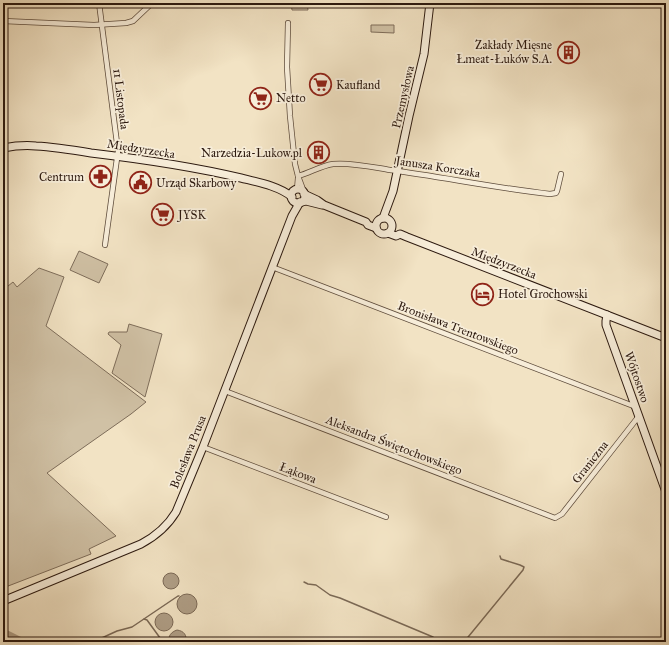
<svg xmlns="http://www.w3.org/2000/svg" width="669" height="645" font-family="'IM FELL Great Primer',serif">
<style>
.green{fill:#d0c1a5;stroke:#7e6d5a}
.water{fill:#af9e86;stroke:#7b6956}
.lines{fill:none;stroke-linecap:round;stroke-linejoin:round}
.stream{stroke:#7b6956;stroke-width:1.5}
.river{stroke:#af9e86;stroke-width:9}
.street-casing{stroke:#5e4c3c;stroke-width:6}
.secondary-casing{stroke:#2c190f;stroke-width:9}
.street{stroke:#f7edd9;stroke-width:4.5}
.secondary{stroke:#f7edd9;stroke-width:7}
.labels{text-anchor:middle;stroke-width:3.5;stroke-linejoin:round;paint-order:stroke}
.poi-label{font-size:12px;fill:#2c190f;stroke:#f7edd9;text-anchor:start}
.street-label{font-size:12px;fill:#2c190f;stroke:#f7edd9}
</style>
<rect width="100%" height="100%" fill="#f2e3c4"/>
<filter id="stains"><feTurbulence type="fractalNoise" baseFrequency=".005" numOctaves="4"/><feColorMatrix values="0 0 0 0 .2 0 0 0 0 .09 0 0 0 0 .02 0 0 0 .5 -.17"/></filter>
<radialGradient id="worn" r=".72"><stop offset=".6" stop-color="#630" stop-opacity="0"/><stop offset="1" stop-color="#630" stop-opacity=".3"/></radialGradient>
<!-- green -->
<g class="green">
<path d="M291,3H307L308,10H292Z"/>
<path d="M371,25H394V33L371,32Z"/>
<path d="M79,251L108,264L99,283L70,270Z"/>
<path d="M39,268L64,277L46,326L146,402L131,414L47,473L116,536L89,549L91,554L3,588V290L13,282L17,287Z"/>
<path d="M129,324L162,334L145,397L112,373L121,345L108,334L109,332H127Z"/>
</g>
<!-- water -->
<g class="water">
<circle cx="171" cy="581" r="8"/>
<circle cx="187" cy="604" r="10"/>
<circle cx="164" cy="622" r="9"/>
<path d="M177,630C184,631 187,635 186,642H169C168,636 171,632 177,630Z"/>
</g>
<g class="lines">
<!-- stream -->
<g class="stream">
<path d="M304,582L308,584L316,585L330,595L340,598L433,637L440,642"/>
<path d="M144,619L147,620L163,642"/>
<path d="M93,642L117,631L132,627L178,596H179"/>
<path d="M464,642L523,570L524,567L520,565L501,559L500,556"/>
</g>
<!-- river -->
<path class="river" d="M3,633L21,642"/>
<defs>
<g id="street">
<path d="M99,3L118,151L105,245"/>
<path d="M3,21L94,25L126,23L133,21L152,3"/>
<path d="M288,23L287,67L290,116L295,164L298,176L304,192"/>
<path d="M298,176C310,173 320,166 333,164C350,162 372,167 390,170C443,177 496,188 550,194L556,193L557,191L561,174"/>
<path d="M297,190L298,178"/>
<path d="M272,267L636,407"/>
<path d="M225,391L555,518L562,514L639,416"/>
<path d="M203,447L386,517"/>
</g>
<g id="secondary">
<path d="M3,148C14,146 25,145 36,146C55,147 73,150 91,153C141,159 191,166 241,178C257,182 279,186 292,197"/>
<circle cx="298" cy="196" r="7"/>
<path d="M304,194L317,200L324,205L366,222L368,225L376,228"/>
<path d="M302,202L306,201L322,205"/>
<path d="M383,218L393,191L409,116L424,54L430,3"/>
<circle cx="384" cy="226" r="8"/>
<path d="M388,233L396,236L400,234L407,237L666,338"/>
<path d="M607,315L606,321V325L666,492"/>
<path d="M3,601L141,544C156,536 167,527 176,512L203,447L292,216L300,202"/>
</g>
</defs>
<!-- street casing -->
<use href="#street" class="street-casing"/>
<!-- secondary casing -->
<use href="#secondary" class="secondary-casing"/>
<!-- street -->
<use href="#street" class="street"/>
<!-- secondary -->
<use href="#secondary" class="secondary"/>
</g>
<!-- icons -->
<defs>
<symbol id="building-ring" viewBox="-11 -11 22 22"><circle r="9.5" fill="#f7edd9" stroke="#8f2418" stroke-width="1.5"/><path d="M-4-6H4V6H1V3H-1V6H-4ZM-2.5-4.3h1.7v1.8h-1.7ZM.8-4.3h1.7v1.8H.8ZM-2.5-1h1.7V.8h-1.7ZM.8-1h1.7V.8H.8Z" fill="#8f2418"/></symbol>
<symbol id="supermarket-ring" viewBox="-11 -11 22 22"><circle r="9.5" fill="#f7edd9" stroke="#8f2418" stroke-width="1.5"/><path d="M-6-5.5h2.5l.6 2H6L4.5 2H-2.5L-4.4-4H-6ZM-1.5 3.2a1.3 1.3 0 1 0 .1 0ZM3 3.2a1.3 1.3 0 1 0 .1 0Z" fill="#8f2418"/></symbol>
<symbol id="pharmacy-ring" viewBox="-11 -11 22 22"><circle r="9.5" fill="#f7edd9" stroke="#8f2418" stroke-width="1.5"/><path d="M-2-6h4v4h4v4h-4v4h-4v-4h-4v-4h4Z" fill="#8f2418"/></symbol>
<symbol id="civic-ring" viewBox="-11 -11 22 22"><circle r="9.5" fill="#f7edd9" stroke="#8f2418" stroke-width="1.5"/><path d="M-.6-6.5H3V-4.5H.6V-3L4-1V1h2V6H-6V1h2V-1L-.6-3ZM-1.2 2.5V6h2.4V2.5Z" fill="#8f2418"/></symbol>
<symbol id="hotel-ring" viewBox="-11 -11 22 22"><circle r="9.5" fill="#f7edd9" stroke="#8f2418" stroke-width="1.5"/><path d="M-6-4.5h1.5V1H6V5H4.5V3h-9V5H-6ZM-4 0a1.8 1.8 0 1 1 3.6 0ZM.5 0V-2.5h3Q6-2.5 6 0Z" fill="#8f2418"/></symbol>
</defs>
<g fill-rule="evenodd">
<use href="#building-ring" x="556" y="40" width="25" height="25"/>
<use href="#supermarket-ring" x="308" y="72" width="25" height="25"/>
<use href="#supermarket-ring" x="248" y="86" width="25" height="25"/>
<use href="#building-ring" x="306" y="140" width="25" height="25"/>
<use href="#pharmacy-ring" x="88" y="164" width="25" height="25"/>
<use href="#civic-ring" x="128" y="170" width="25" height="25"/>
<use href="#supermarket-ring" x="150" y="202" width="25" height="25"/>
<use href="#hotel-ring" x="470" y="282" width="25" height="25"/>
</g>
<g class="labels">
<!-- poi labels -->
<g class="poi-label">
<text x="552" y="49" text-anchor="end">Zakłady Mięsne<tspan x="552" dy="14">Łmeat-Łuków S.A.</tspan></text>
<text x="336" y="89">Kaufland</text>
<text x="276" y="102">Netto</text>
<text x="302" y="157" text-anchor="end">Narzedzia-Lukow.pl</text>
<text x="84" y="181" text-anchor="end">Centrum</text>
<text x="156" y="187">Urząd Skarbowy</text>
<text x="178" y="219">JYSK</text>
<text x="498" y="298">Hotel Grochowski</text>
</g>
<!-- street labels -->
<g class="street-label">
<text transform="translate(403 97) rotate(-77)" y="4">Przemysłowa</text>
<text transform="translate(121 99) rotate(83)" y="4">11 Listopada</text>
<text transform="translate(141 149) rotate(9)" y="4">Międzyrzecka</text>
<text transform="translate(438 167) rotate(9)" y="4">Janusza Korczaka</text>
<text transform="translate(504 263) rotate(21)" y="4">Międzyrzecka</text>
<text transform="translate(458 328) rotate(21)" y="4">Bronisława Trentowskiego</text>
<text transform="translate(637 377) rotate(71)" y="4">Wójtostwo</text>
<text transform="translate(394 445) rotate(21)" y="4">Aleksandra Świętochowskiego</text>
<text transform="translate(188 452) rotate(-68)" y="4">Bolesława Prusa</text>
<text transform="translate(590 462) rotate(-52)" y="4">Graniczna</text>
<text transform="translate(298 473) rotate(21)" y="4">Łąkowa</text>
</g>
</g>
<!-- margin -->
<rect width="669" height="645" fill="none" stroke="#f2e3c4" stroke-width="16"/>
<rect x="4" y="4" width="661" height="637" fill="none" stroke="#2c190f" stroke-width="2"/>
<rect x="8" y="8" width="653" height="629" fill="none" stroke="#2c190f"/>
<rect width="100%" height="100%" filter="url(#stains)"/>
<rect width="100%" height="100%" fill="url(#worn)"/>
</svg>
